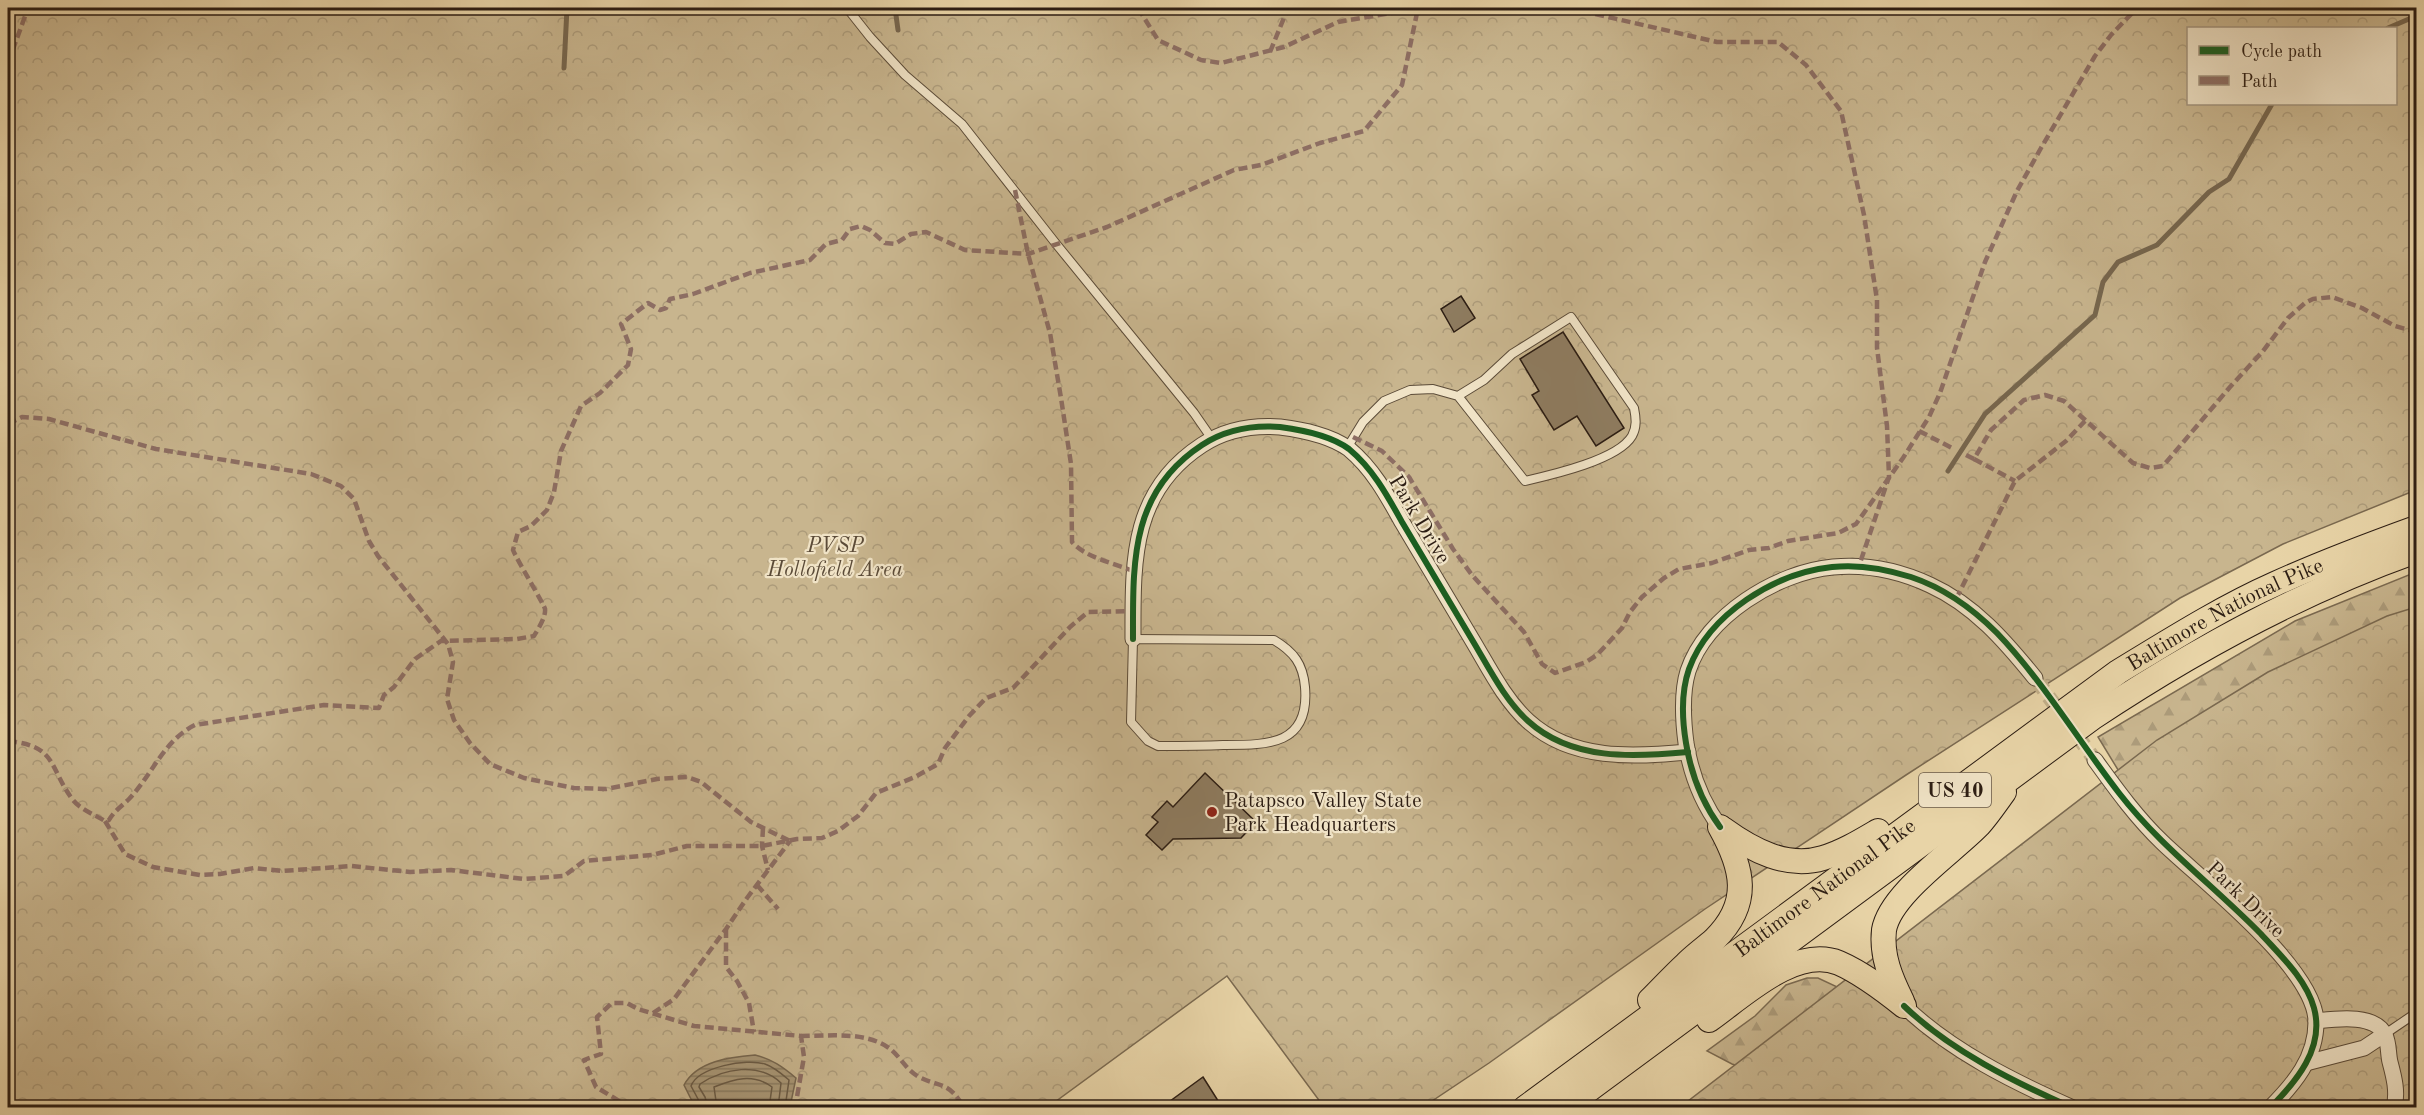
<svg xmlns="http://www.w3.org/2000/svg" width="2424" height="1115" font-family="'Old Standard TT',serif">
<style>
.forest{fill:url(#forest-firs);stroke:#7a6950;stroke-width:1.5}
.park{fill:url(#park-crowns);stroke:#7a6950;stroke-width:1.5;fill-rule:evenodd}
.water{fill:url(#water-rules);stroke:#76664e;stroke-width:1.5}
.lines{fill:none;stroke-linecap:round;stroke-linejoin:round}
.shore{stroke:#6a5a44;stroke-width:1.5}
.stream{stroke:#76664e;stroke-width:5}
.building{fill:#8e7c60;stroke:#2c1d13;stroke-width:1.5}
.minor-tunnel{stroke:#c2af89;stroke-width:15;stroke-dasharray:15 8;stroke-linecap:butt}
.service-casing{stroke:#5b4b38;stroke-width:10}
.minor-casing{stroke:#5b4b38;stroke-width:17}
.primary-casing{stroke:#2c1d13;stroke-width:26}
.service{stroke:#f0e3c6;stroke-width:8}
.minor{stroke:#f0e3c6;stroke-width:15}
.primary{stroke:#e8d4a7;stroke-width:24}
.quiet{stroke:#8d6e63;stroke-width:4.5;stroke-dasharray:9 4.5;stroke-linecap:butt}
.cycleway-casing{stroke:#f0e3c6;stroke-width:10}
.cycleway{stroke:#1b5e20;stroke-width:6}
.poi-dot{fill:#8f2418;stroke:#f0e3c6;stroke-width:2}
.labels{text-anchor:middle;stroke-width:4.5;stroke-linejoin:round;paint-order:stroke}
.shield{fill:#f0e3c6;stroke:#675849;stroke-width:1.5}
.shield-label{font-size:20px;font-weight:bold;fill:#2c1d13}
.street-label{font-size:21px;fill:#2c1d13;stroke:#f0e3c6}
.park-label{font-size:21px;font-style:italic;fill:#5b4b38;stroke:#f0e3c6}
.poi-label{font-size:21px;fill:#2c1d13;stroke:#f0e3c6;text-anchor:start}
</style>
<defs>
<pattern id="forest-firs" width="22" height="20" patternUnits="userSpaceOnUse" patternTransform="scale(1.5)"><rect width="22" height="20" fill="#c8b58e"/><path d="M5 1l3.5 6h-7zM16 11l3.5 6h-7z" fill="#ac9b7a"/></pattern>
<pattern id="park-crowns" width="20" height="18" patternUnits="userSpaceOnUse" patternTransform="scale(1.5)"><rect width="20" height="18" fill="#c8b58e"/><path d="M2 6a3 3 0 1 1 6 0M12 15a3 3 0 1 1 6 0" fill="none" stroke="#ac9b7a"/></pattern>
<pattern id="water-rules" width="6" height="5" patternUnits="userSpaceOnUse" patternTransform="scale(1.5)"><rect width="6" height="5" fill="#a89675"/><path d="M0 2.5h6" fill="none" stroke="#897a5f"/></pattern>
</defs>
<rect width="100%" height="100%" fill="#e8d4a7"/>
<filter id="stains"><feTurbulence type="fractalNoise" baseFrequency=".00333" numOctaves="4"/><feColorMatrix values="0 0 0 0 .2 0 0 0 0 .09 0 0 0 0 .02 0 0 0 .5 -.17"/></filter>
<radialGradient id="worn" r=".72"><stop offset=".6" stop-color="#630" stop-opacity="0"/><stop offset="1" stop-color="#630" stop-opacity=".3"/></radialGradient>
<!-- forest -->
<g class="forest">
<path d="M2416,572V873L2123,778L2098,737L2295,621Z"/>
<path d="M1807,978H1818L1848,992L1798,1086L1732,1064L1707,1051L1755,1016L1786,985Z"/>
</g>
<!-- park -->
<g class="park">
<path d="M8,8H2416V490L2283,544L2180,598L1906,775L1705,909L1489,1063L1423,1107H1324L1227,976L1048,1107H8ZM2188,28H2396V104H2188Z"/>
<path d="M2416,607V1107L1679,1108L2157,740L2268,672L2387,616Z"/>
</g>
<!-- water -->
<path class="water" d="M755,1055C772,1059 783,1067 796,1078L790,1107H695L684,1085C697,1061 730,1057 755,1055Z"/>
<g class="lines">
<!-- shore -->
<g class="shore">
<path d="M700,1108L698,1099L691,1086C698,1067 747,1058 765,1064C774,1067 782,1074 789,1080L785,1108"/>
<path d="M708,1108L705,1097L699,1087L700,1084C724,1068 759,1062 781,1083L778,1108"/>
<path d="M717,1108L714,1087C734,1079 753,1073 772,1087L769,1108"/>
</g>
<!-- stream -->
<g class="stream">
<path d="M895,8L898,30"/>
<path d="M2388,28L2416,16"/>
<path d="M564,68L567,8"/>
<path d="M1948,471L1985,414L2095,315L2103,282L2118,262L2157,245L2209,192L2229,179L2272,104"/>
</g>
</g>
<!-- building -->
<g class="building">
<path d="M1461,296L1475,318L1454,332L1441,309Z"/>
<path d="M1563,332L1624,428L1596,446L1577,416L1554,430L1532,395L1539,391L1520,359Z"/>
<path d="M1205,773L1256,822L1241,838L1173,839L1162,850L1146,835L1158,822L1152,817L1167,801L1173,807Z"/>
<path d="M1203,1077L1222,1107H1162Z"/>
</g>
<g class="lines">
<!-- minor-tunnel -->
<path class="minor-tunnel" d="M2035,678L2095,760"/>
<defs>
<g id="service">
<path d="M847,8L870,37L905,75L962,124L1057,245L1194,413L1212,439"/>
<path d="M1347,448L1363,422L1384,401L1410,390L1433,389L1458,396L1525,481C1551,475 1618,460 1632,436C1637,427 1636,418 1634,408L1571,317L1512,354L1484,380L1458,396"/>
<path d="M1133,639L1274,640C1294,652 1303,664 1305,687C1310,746 1267,745 1223,745C1202,746 1180,746 1158,746L1148,741L1131,722Z"/>
<path d="M2385,1034L2416,1013"/>
</g>
<g id="minor">
<path d="M1133,639C1133,562 1130,492 1202,445C1225,430 1253,425 1280,427C1303,430 1330,435 1349,449C1373,469 1387,495 1402,522C1426,562 1450,603 1474,643C1490,670 1505,700 1528,721C1572,761 1633,757 1688,752"/>
<path d="M2095,760C2116,789 2136,817 2162,842C2200,879 2316,968 2316,1022C2316,1058 2294,1084 2270,1108"/>
<path d="M1720,827C1701,801 1691,775 1686,743C1683,720 1681,694 1688,671C1706,616 1777,572 1833,567C1866,564 1900,571 1930,585C1974,605 2005,641 2035,678"/>
<path d="M1904,1006C1951,1051 2014,1082 2073,1108"/>
<path d="M2316,1021C2335,1019 2375,1013 2385,1035C2389,1043 2388,1054 2390,1062C2394,1077 2398,1092 2394,1108"/>
<path d="M2306,1063L2364,1048L2385,1034"/>
</g>
<g id="primary">
<path d="M1723,829C1752,850 1787,869 1823,858C1843,852 1861,841 1878,831"/>
<path d="M1650,1000C1662,988 1674,975 1686,964C1695,955 1705,948 1714,940C1752,903 1743,868 1720,827"/>
<path d="M1902,1001C1891,979 1881,956 1884,930C1890,894 1953,852 1979,825C1988,815 1996,803 2004,792"/>
<path d="M1709,1020C1742,997 1795,945 1839,963C1862,973 1884,990 1904,1006"/>
<path id="s1" d="M1525,1108L2118,672C2169,641 2221,608 2275,584C2321,563 2369,545 2416,528"/>
<path d="M1564,1108L2092,718C2194,650 2301,592 2416,551"/>
</g>
</defs>
<!-- service casing -->
<use href="#service" class="service-casing"/>
<!-- minor casing -->
<use href="#minor" class="minor-casing"/>
<!-- primary casing -->
<use href="#primary" class="primary-casing"/>
<!-- service -->
<use href="#service" class="service"/>
<!-- minor -->
<use href="#minor" class="minor"/>
<!-- primary -->
<use href="#primary" class="primary"/>
<!-- quiet -->
<g class="quiet">
<path d="M1138,8L1158,40L1201,60L1221,63L1284,47L1338,22L1420,8"/>
<path d="M1569,8L1717,42H1778L1806,65L1841,111L1864,215L1877,300V348L1887,426L1889,477L1859,566"/>
<path d="M1270,52L1288,8"/>
<path d="M8,63L28,8"/>
<path d="M1015,190L1028,254L1050,333L1061,398L1071,464L1072,542C1086,558 1114,563 1133,571"/>
<path d="M8,424L22,417L49,419L156,449L311,474L341,486L354,499L369,541L378,556L448,644L453,662L447,699L454,720L470,743L490,764L524,778L574,788L606,789L657,779L687,777L701,782L751,822L790,841"/>
<path d="M1919,431L1954,449"/>
<path d="M1353,437L1382,451L1409,477L1453,549L1472,575L1524,632L1542,664L1555,673L1586,662L1597,655L1622,628L1630,612L1642,597L1664,578L1679,569L1712,563L1749,550L1769,548L1788,541L1838,533L1856,524L1903,458L1929,417L1940,393L1985,262L2017,191L2041,148L2095,56L2111,35L2137,8"/>
<path d="M1966,455L1974,459L1991,430L2024,400L2045,395L2064,401L2133,463L2150,468L2163,466L2230,387L2263,351L2288,318L2305,303L2313,299L2332,297L2362,308L2395,326L2416,332"/>
<path d="M1974,459L2015,481"/>
<path d="M1956,599L2015,481L2066,441L2085,421"/>
<path d="M8,741C58,746 48,767 73,800C80,809 95,815 105,821L109,820C114,811 122,806 129,799C152,775 164,740 195,725L324,705L379,708L384,695L394,687L415,659L441,641L517,639L534,636C538,629 546,617 545,609C545,606 517,560 513,550L518,532L531,526L547,510L554,492L561,451L581,406L600,393L628,365L631,349L621,324L648,303L660,310L666,308L670,299L693,294L750,273L810,260L826,244L842,240L850,229L861,226L870,230L885,243L895,244L911,234L926,232L965,250L1028,254L1107,227L1234,170L1261,165L1320,143L1364,131L1402,85L1418,8"/>
<path d="M105,821L125,854L153,867L200,875L220,874L254,868L282,871L351,866L410,872L451,870L524,879L564,876L584,861L652,855L687,846H762L797,839L822,838L838,831L858,816L876,793L915,777L938,764L945,748L969,716L986,698L1013,688L1070,627L1088,612L1133,611"/>
<path d="M763,828L762,846L768,870"/>
<path d="M757,885L778,909"/>
<path d="M726,929V967L737,981L749,1003L754,1032"/>
<path d="M653,1013L674,999L726,929L747,898L790,841"/>
<path d="M801,1036C829,1036 865,1031 889,1048C900,1056 906,1070 919,1077C941,1088 949,1081 964,1108"/>
<path d="M631,1108L596,1087L584,1060L601,1054L597,1017L612,1003H627L638,1009L694,1026L801,1036L804,1057L795,1108"/>
</g>
<defs>
<g id="cycleway">
<path d="M1133,639C1133,562 1130,492 1202,445C1225,430 1253,425 1280,427C1303,430 1330,435 1349,449C1373,469 1387,495 1402,522C1426,562 1450,603 1474,643C1490,670 1505,700 1528,721C1572,761 1633,757 1688,752"/>
<path d="M1720,827C1701,801 1691,774 1686,743C1682,719 1681,692 1689,669C1709,614 1775,573 1832,567C1859,564 1886,569 1911,577C1944,588 1973,609 1997,633C2043,681 2078,740 2119,793C2160,846 2214,886 2261,934C2281,956 2306,979 2314,1008C2325,1048 2296,1082 2270,1108"/>
<path d="M1904,1006C1951,1051 2014,1082 2073,1108"/>
</g>
</defs>
<!-- cycleway casing -->
<use href="#cycleway" class="cycleway-casing"/>
<!-- cycleway -->
<use href="#cycleway" class="cycleway"/>
</g>
<!-- markers -->
<circle class="poi-dot" cx="1212" cy="812" r="6"/>
<g class="labels">
<!-- shield labels -->
<rect class="shield" x="1919" y="773" width="72" height="34" rx="4.5"/>
<g class="shield-label">
<text x="1955" y="797">US 40</text>
</g>
<!-- street labels -->
<g class="street-label">
<text transform="translate(1420 519) rotate(59)" y="7">Park Drive</text>
<text dy="7" stroke="none"><textPath href="#s1" startOffset="858">Baltimore National Pike</textPath></text>
<text dy="7" stroke="none"><textPath href="#s1" startOffset="372">Baltimore National Pike</textPath></text>
<text transform="translate(2246 899) rotate(44)" y="7">Park Drive</text>
</g>
<!-- park labels -->
<g class="park-label">
<text x="835" y="552">PVSP<tspan x="835" dy="24">Hollofield Area</tspan></text>
</g>
<!-- poi labels -->
<g class="poi-label">
<text x="1224" y="807">Patapsco Valley State<tspan x="1224" dy="24">Park Headquarters</tspan></text>
</g>
</g>
<!-- margin -->
<rect width="2424" height="1115" fill="none" stroke="#e8d4a7" stroke-width="30"/>
<rect x="9" y="9" width="2406" height="1097" fill="none" stroke="#2c1d13" stroke-width="3"/>
<rect x="15" y="15" width="2394" height="1085" fill="none" stroke="#2c1d13" stroke-width="1.5"/>
<!-- legend -->
<rect x="2187" y="27" width="210" height="78" fill="#f0e3c6" stroke="#a2947e" stroke-width="1.5"/>
<rect x="2199" y="46" width="30" height="9" fill="#1b5e20" stroke="#a2947e" stroke-width="1.5"/>
<text x="2241" y="57" font-size="18" fill="#2c1d13">Cycle path</text>
<rect x="2199" y="76" width="30" height="9" fill="#8d6e63" stroke="#a2947e" stroke-width="1.5"/>
<text x="2241" y="87" font-size="18" fill="#2c1d13">Path</text>
<rect width="100%" height="100%" filter="url(#stains)"/>
<rect width="100%" height="100%" fill="url(#worn)"/>
</svg>
